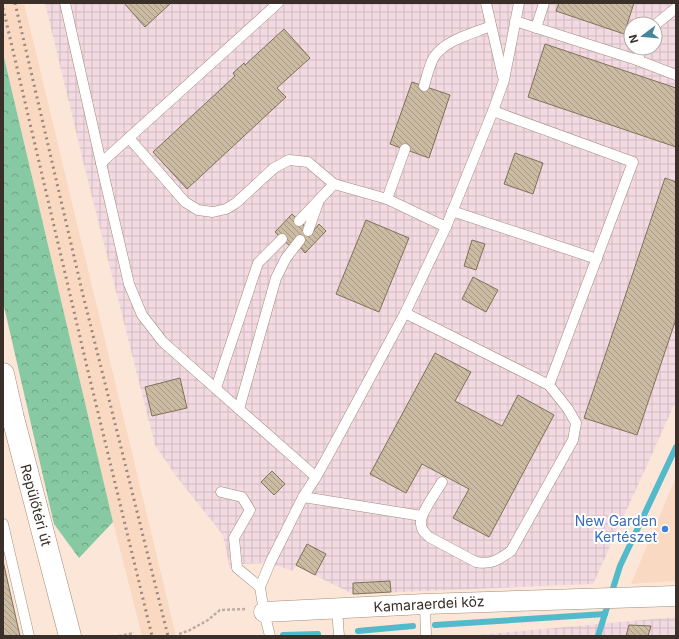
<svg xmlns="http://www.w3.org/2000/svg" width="679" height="639" font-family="Inter,sans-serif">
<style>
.built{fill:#fad9c2}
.industrial{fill:url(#industrial-grid);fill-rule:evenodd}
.forest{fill:url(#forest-crowns)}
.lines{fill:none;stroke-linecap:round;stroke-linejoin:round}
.stream{stroke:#53bacc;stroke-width:6}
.building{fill:url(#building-back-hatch);stroke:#80715a}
.service-casing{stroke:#a38b7a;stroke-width:11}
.minor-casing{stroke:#a38b7a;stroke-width:21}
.tertiary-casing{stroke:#a38b7a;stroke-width:23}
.path{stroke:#bfaca1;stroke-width:2.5;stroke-dasharray:3 2;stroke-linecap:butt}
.service{stroke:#fff;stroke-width:10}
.minor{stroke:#fff;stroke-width:20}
.tertiary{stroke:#fff;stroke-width:22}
.rail{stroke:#98887e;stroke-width:3;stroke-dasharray:2 4;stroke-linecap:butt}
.shop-dot{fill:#3f7fe0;stroke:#fff;stroke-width:1.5}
.labels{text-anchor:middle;stroke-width:4;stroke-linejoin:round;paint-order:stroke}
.street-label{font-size:14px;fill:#3b3029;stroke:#fff}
.shop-label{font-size:14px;fill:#366cbe;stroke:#fff;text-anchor:end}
</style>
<defs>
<pattern id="industrial-grid" width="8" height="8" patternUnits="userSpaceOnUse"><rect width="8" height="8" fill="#f3d9e1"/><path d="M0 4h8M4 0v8" fill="none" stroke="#d1bbc1"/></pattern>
<pattern id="forest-crowns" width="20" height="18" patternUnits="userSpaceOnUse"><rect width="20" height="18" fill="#87c9a2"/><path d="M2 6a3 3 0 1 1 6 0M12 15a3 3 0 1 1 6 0" fill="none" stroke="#70a484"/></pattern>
<pattern id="building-back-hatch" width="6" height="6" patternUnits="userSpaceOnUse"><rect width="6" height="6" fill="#cabba2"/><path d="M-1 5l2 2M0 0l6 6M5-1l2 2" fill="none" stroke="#a59884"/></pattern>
</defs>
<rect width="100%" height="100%" fill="#fce6d8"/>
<!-- built -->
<g class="built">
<path d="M3,3H24L176,636H142L113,522L3,53Z"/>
<path d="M676,477V581L631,584Z"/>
</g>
<!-- industrial -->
<g class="industrial">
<path d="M45,3H676V401L593,584L353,594L296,566L292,571L270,563L241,564L230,569L223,535L176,476L155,445L85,169ZM631,24H655V48H631Z"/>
<path d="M676,617V636H467Z"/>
</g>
<!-- forest -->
<path class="forest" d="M3,53L113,522L79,558L54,524L3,302Z"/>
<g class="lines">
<!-- stream -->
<g class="stream">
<path d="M435,625L605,614"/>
<path d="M358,631L413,626"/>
<path d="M283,635L318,634"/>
<path d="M598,636L620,566L676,447"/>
</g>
</g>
<!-- building -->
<g class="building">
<path d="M124,3H171L145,27Z"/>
<path d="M559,3H634L624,34L556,11Z"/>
<path d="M284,29L310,58L277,88L286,97L187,189L153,152L235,76L233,73L244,63L245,65Z"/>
<path d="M545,44L676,88V147L528,97Z"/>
<path d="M412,82L450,95L429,158L390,144Z"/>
<path d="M515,153L543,163L533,194L504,184Z"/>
<path d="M665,178L676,182V319L637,435L584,418Z"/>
<path d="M292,214L307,228L309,236L319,224L326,231L305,253L299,246H290L275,232Z"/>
<path d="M366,220L409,238L379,312L336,294Z"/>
<path d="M472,240L485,244L476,270L464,266Z"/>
<path d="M473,277L498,290L486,312L462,299Z"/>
<path d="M435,353L471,372L455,401L502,426L518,395L554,415L489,537L453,518L469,489L422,464L406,493L370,474Z"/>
<path d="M180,378L187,408L152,416L145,387Z"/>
<path d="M272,471L285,484L274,495L261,482Z"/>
<path d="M307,544L326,554L315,575L296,565Z"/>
<path d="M3,561L20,636H3Z"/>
<path d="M390,581L391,592L353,594V583Z"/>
<path d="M629,625L651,626L648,636H626Z"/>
</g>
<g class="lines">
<defs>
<g id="service">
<path d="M65,3L101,163L129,284L142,315L163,342L316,477"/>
<path d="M486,3L503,77"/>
<path d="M515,21L637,60L642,48"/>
<path d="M655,25L676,8"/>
<path d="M536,28L544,3"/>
<path d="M637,60L676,75"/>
<path d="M424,86C427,76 429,66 434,57C445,40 474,33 491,26"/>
<path d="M129,138L185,202L198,210L213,212L226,209L236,203L274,168L289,160L308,162L334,184"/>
<path d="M101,163L278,3"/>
<path d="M387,199L405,149"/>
<path d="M452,211L597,259"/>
<path d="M299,221L334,184L387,199L446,227"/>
<path d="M308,231L318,203"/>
<path d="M405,313L549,385"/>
<path d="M216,388L258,263L282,239"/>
<path d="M239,409L276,278L286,258L300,240"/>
<path d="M442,482C437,491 419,515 421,524C421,530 425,533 429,537L476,562C491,565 498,560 511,551L573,440L576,423L568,409L549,385L633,162L493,111"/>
<path d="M221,492L242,497L250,510L234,538L237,568L260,587"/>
<path d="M303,497L422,516"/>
<path d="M3,524L29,636"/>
<path d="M425,604L426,636"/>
<path d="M337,609L339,636"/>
<path d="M270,636L264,612L260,587L270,563L303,497L316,477L330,452L405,313L446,227L493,111L504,80L519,3"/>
</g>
<path id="minor" d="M264,612L425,604L676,596"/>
<path id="tertiary" d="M3,374L13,418L70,636"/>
</defs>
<!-- service casing -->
<use href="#service" class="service-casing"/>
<!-- minor casing -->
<use href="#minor" class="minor-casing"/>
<!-- tertiary casing -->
<use href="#tertiary" class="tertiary-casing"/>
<!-- path -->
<g class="path">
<path d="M179,634L190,630L208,620L220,610L246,609"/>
<path d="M119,636L134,633"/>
</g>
<!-- service -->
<use href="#service" class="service"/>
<!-- minor -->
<use href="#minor" class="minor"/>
<!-- tertiary -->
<use href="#tertiary" class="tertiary"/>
<!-- rail -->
<g class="rail">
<path d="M15,3L83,295L168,636"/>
<path d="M3,8L87,367L152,636"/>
</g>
</g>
<!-- markers -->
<circle class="shop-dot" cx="665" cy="529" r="4"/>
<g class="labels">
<!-- street labels -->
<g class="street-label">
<text transform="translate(36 505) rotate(75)" y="5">Repülőtéri út</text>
<text transform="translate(429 604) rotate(-3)" y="5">Kamaraerdei köz</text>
</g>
<!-- shop labels -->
<g class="shop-label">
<text x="657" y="526">New Garden<tspan x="657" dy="16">Kertészet</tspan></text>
</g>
</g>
<!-- border -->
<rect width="679" height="639" fill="none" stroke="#3b3029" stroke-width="8"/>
<!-- north arrow -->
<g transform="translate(643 36) rotate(254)"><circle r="19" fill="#ffffff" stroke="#b1aca9"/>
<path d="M0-3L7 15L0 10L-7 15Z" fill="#46859a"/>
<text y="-6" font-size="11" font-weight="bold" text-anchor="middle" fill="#3b3029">N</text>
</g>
</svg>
